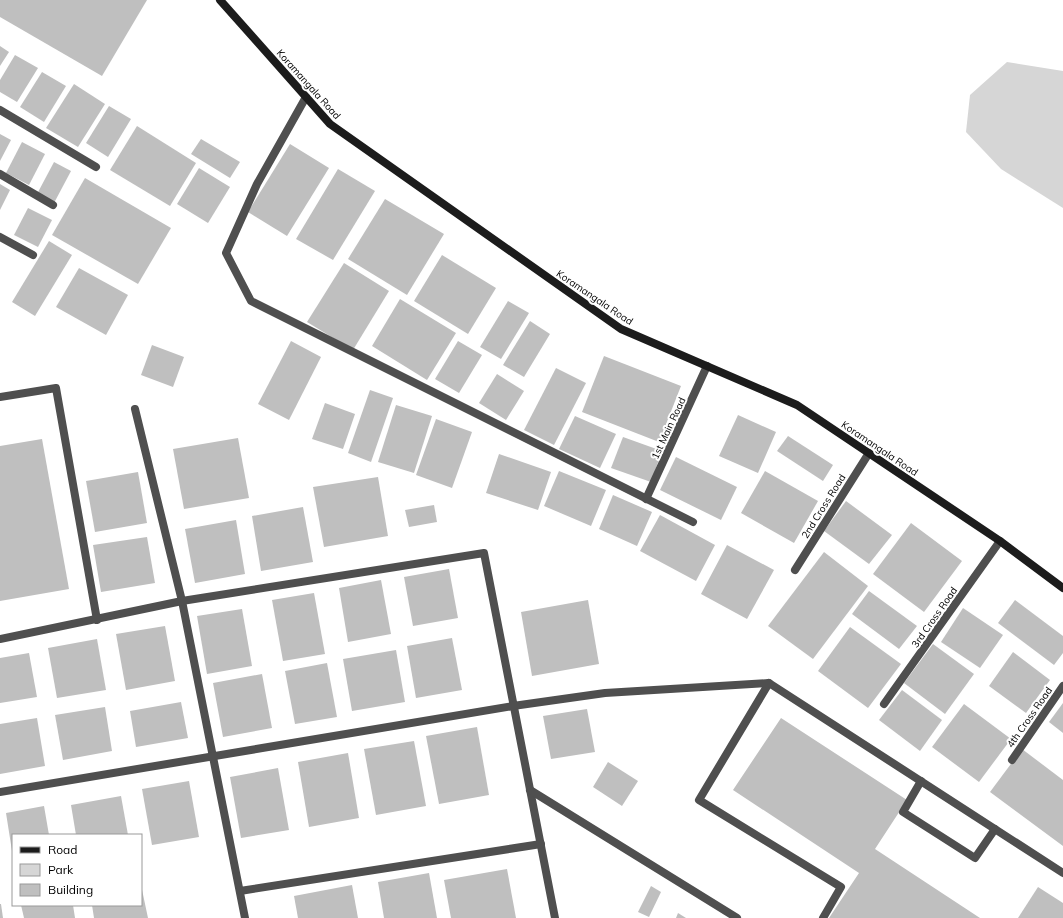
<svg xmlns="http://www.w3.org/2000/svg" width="1063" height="918" font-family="Mulish,sans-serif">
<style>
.green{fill:#d6d6d6}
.building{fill:#bfbfbf}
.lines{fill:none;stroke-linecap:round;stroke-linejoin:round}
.street{stroke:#4f4f4f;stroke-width:8}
.secondary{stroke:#1c1c1c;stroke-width:8}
.labels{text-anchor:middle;stroke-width:4;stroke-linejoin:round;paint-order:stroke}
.street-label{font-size:10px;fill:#000;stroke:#fff}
</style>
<rect width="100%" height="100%" fill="#fff"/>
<!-- green -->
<path class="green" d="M1007,62L1063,71V208L1001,169L966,132L970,95Z"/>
<!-- building -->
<g class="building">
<path d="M0,0H147L102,76L0,17Z"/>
<path d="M0,46L9,52L0,66Z"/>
<path d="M15,55L38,68L17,102L0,92V80Z"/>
<path d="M42,72L66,86L44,122L20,107Z"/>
<path d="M74,84L105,104L78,147L46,128Z"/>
<path d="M109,106L131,119L108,157L86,143Z"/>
<path d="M137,126L196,163L170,206L110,170Z"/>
<path d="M0,134L11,140L0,161Z"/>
<path d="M201,139L240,162L230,178L191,154Z"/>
<path d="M22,142L45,154L29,185L6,173Z"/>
<path d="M290,144L329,168L287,236L248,212Z"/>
<path d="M54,162L71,171L54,203L37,194Z"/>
<path d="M199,168L230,187L208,223L177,204Z"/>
<path d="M338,169L375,191L333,260L296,239Z"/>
<path d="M85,178L171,228L138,284L52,235Z"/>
<path d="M0,184L10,190L0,210Z"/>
<path d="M385,199L444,234L407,295L348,259Z"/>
<path d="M28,208L52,220L38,247L14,235Z"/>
<path d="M49,241L72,255L35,316L12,302Z"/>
<path d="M442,255L496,288L468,334L414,301Z"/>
<path d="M344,263L389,291L353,350L307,322Z"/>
<path d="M79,268L128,295L106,335L56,307Z"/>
<path d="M400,299L456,333L427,380L372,346Z"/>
<path d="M508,301L529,313L501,359L480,347Z"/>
<path d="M530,321L550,334L524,377L503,365Z"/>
<path d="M291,341L321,357L289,420L258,404Z"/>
<path d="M458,341L482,355L459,393L435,379Z"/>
<path d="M152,345L184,357L173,387L141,375Z"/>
<path d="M604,356L681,386L659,442L582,412Z"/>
<path d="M556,368L586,383L554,445L524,430Z"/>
<path d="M497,374L524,391L506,420L479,403Z"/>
<path d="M370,390L393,398L371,462L348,453Z"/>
<path d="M325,403L355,414L343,449L312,439Z"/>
<path d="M396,405L432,416L414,473L378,462Z"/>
<path d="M738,415L776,432L758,473L719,456Z"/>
<path d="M575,416L616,434L600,468L559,449Z"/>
<path d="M436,419L472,432L452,488L416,475Z"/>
<path d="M788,436L833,465L823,481L777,451Z"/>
<path d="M623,437L662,451L651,482L611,468Z"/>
<path d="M238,438L249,498L184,509L173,449Z"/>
<path d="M42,439L69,589L0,601V446Z"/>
<path d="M499,454L551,472L538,510L486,493Z"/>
<path d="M676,457L737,487L721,520L660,490Z"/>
<path d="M559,471L606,490L591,526L544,506Z"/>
<path d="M765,471L818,501L794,543L741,513Z"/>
<path d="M138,472L147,523L95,532L86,481Z"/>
<path d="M378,477L388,536L324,547L313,487Z"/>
<path d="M613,495L652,512L637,546L599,529Z"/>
<path d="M846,501L892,535L869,564L824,531Z"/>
<path d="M434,505L437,522L409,527L405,510Z"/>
<path d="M303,507L313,562L261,571L252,516Z"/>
<path d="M660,515L715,545L696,581L640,551Z"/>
<path d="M236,520L245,574L195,583L185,529Z"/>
<path d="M911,523L962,561L924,612L873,574Z"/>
<path d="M147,537L155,583L101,592L93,545Z"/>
<path d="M727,545L774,570L747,619L701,594Z"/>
<path d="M824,552L868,586L813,659L768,626Z"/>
<path d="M449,569L458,618L413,626L404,577Z"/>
<path d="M381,580L391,634L348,642L339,588Z"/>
<path d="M869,591L917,626L899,649L852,614Z"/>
<path d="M314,593L325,654L283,661L272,600Z"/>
<path d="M588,600L599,664L532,676L521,612Z"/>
<path d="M1015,600L1063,636V653L1054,665L998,623Z"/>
<path d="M963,608L1003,635L980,668L941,642Z"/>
<path d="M242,609L252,666L207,674L197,616Z"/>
<path d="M165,626L175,681L126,690L116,634Z"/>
<path d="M850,627L901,664L868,708L818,671Z"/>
<path d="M452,638L462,690L416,698L407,646Z"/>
<path d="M97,639L106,690L57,698L48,648Z"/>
<path d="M933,644L974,674L945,714L904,683Z"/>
<path d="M396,650L405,702L352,711L343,659Z"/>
<path d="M1013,652L1050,680L1026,713L989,686Z"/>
<path d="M29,653L37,697L0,703V658Z"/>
<path d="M327,663L337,717L295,724L285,671Z"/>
<path d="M262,674L272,728L223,737L213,683Z"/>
<path d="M902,690L942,720L920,751L879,720Z"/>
<path d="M181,702L188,738L136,747L130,711Z"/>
<path d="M1063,703V733L1049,722Z"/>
<path d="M964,704L1011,739L979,782L932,747Z"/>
<path d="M105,707L112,751L63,760L55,715Z"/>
<path d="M587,709L595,752L551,759L543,716Z"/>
<path d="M37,718L45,766L0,774V724Z"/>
<path d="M781,718L907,800L875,849L980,918H829L859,873L733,790Z"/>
<path d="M477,727L489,795L439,804L426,736Z"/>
<path d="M414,741L426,806L376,815L364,749Z"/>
<path d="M1022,749L1063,780V846L990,792Z"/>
<path d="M348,753L359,818L309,827L298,762Z"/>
<path d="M608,762L638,781L622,806L593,787Z"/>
<path d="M278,768L289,830L241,838L230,777Z"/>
<path d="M189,781L199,837L152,845L142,789Z"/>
<path d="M121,796L128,835H76L71,805Z"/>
<path d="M44,806L49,835H13L12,851L6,813Z"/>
<path d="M507,869L516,918H451L444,880Z"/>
<path d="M429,873L437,918H384L378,882Z"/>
<path d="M141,885L148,918H94L92,905H141Z"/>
<path d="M352,885L358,918H298L294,896Z"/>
<path d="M651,886L661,892L649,917L638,912Z"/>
<path d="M1038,887L1063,903V918H1018Z"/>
<path d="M0,904H1L3,918H0Z"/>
<path d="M21,905H73L75,918H24Z"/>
<path d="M678,913L686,918H676Z"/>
</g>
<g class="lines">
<!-- street -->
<g class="street">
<path d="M306,97L257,184L226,253L251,301L693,522"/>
<path d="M0,110L96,167"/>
<path d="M0,174L53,205"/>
<path d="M0,237L33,255"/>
<path d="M0,397L56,388L97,620"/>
<path d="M135,409L182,601L245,918"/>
<path d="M646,499L707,366"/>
<path d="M795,570L869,453"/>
<path d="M0,639L182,601L484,553L555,918"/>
<path d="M769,683L699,800L841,887L823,918"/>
<path d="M884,704L1000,541"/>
<path d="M1012,760L1063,686"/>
<path d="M921,781L903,812L975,858L995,829"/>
<path d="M530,790L737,918"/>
<path d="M0,792L513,706L605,693L769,683L1063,873"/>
<path d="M240,891L541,844"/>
</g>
<!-- secondary -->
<path class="secondary" d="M220,0L330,124L621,329L797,405L1000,541L1063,588"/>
</g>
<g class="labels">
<!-- street labels -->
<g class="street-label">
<text transform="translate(309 84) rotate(48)" y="4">Koramangala Road</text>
<text transform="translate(595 297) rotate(34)" y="4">Koramangala Road</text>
<text transform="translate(668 428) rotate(-65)" y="4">1st Main Road</text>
<text transform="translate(880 448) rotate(34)" y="4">Koramangala Road</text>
<text transform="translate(823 506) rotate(-58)" y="4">2nd Cross Road</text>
<text transform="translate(934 617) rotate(-55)" y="4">3rd Cross Road</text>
<text transform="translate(1029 717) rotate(-55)" y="4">4th Cross Road</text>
</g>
</g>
<!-- legend -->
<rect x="12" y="834" width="130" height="72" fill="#ffffff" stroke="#999999"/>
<rect x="20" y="847" width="20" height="6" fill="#1c1c1c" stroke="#999999"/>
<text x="48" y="854" font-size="12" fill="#000000">Road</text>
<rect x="20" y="864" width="20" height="12" fill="#d6d6d6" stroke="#999999"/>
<text x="48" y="874" font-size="12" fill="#000000">Park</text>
<rect x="20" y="884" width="20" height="12" fill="#bfbfbf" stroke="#999999"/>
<text x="48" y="894" font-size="12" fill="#000000">Building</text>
</svg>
